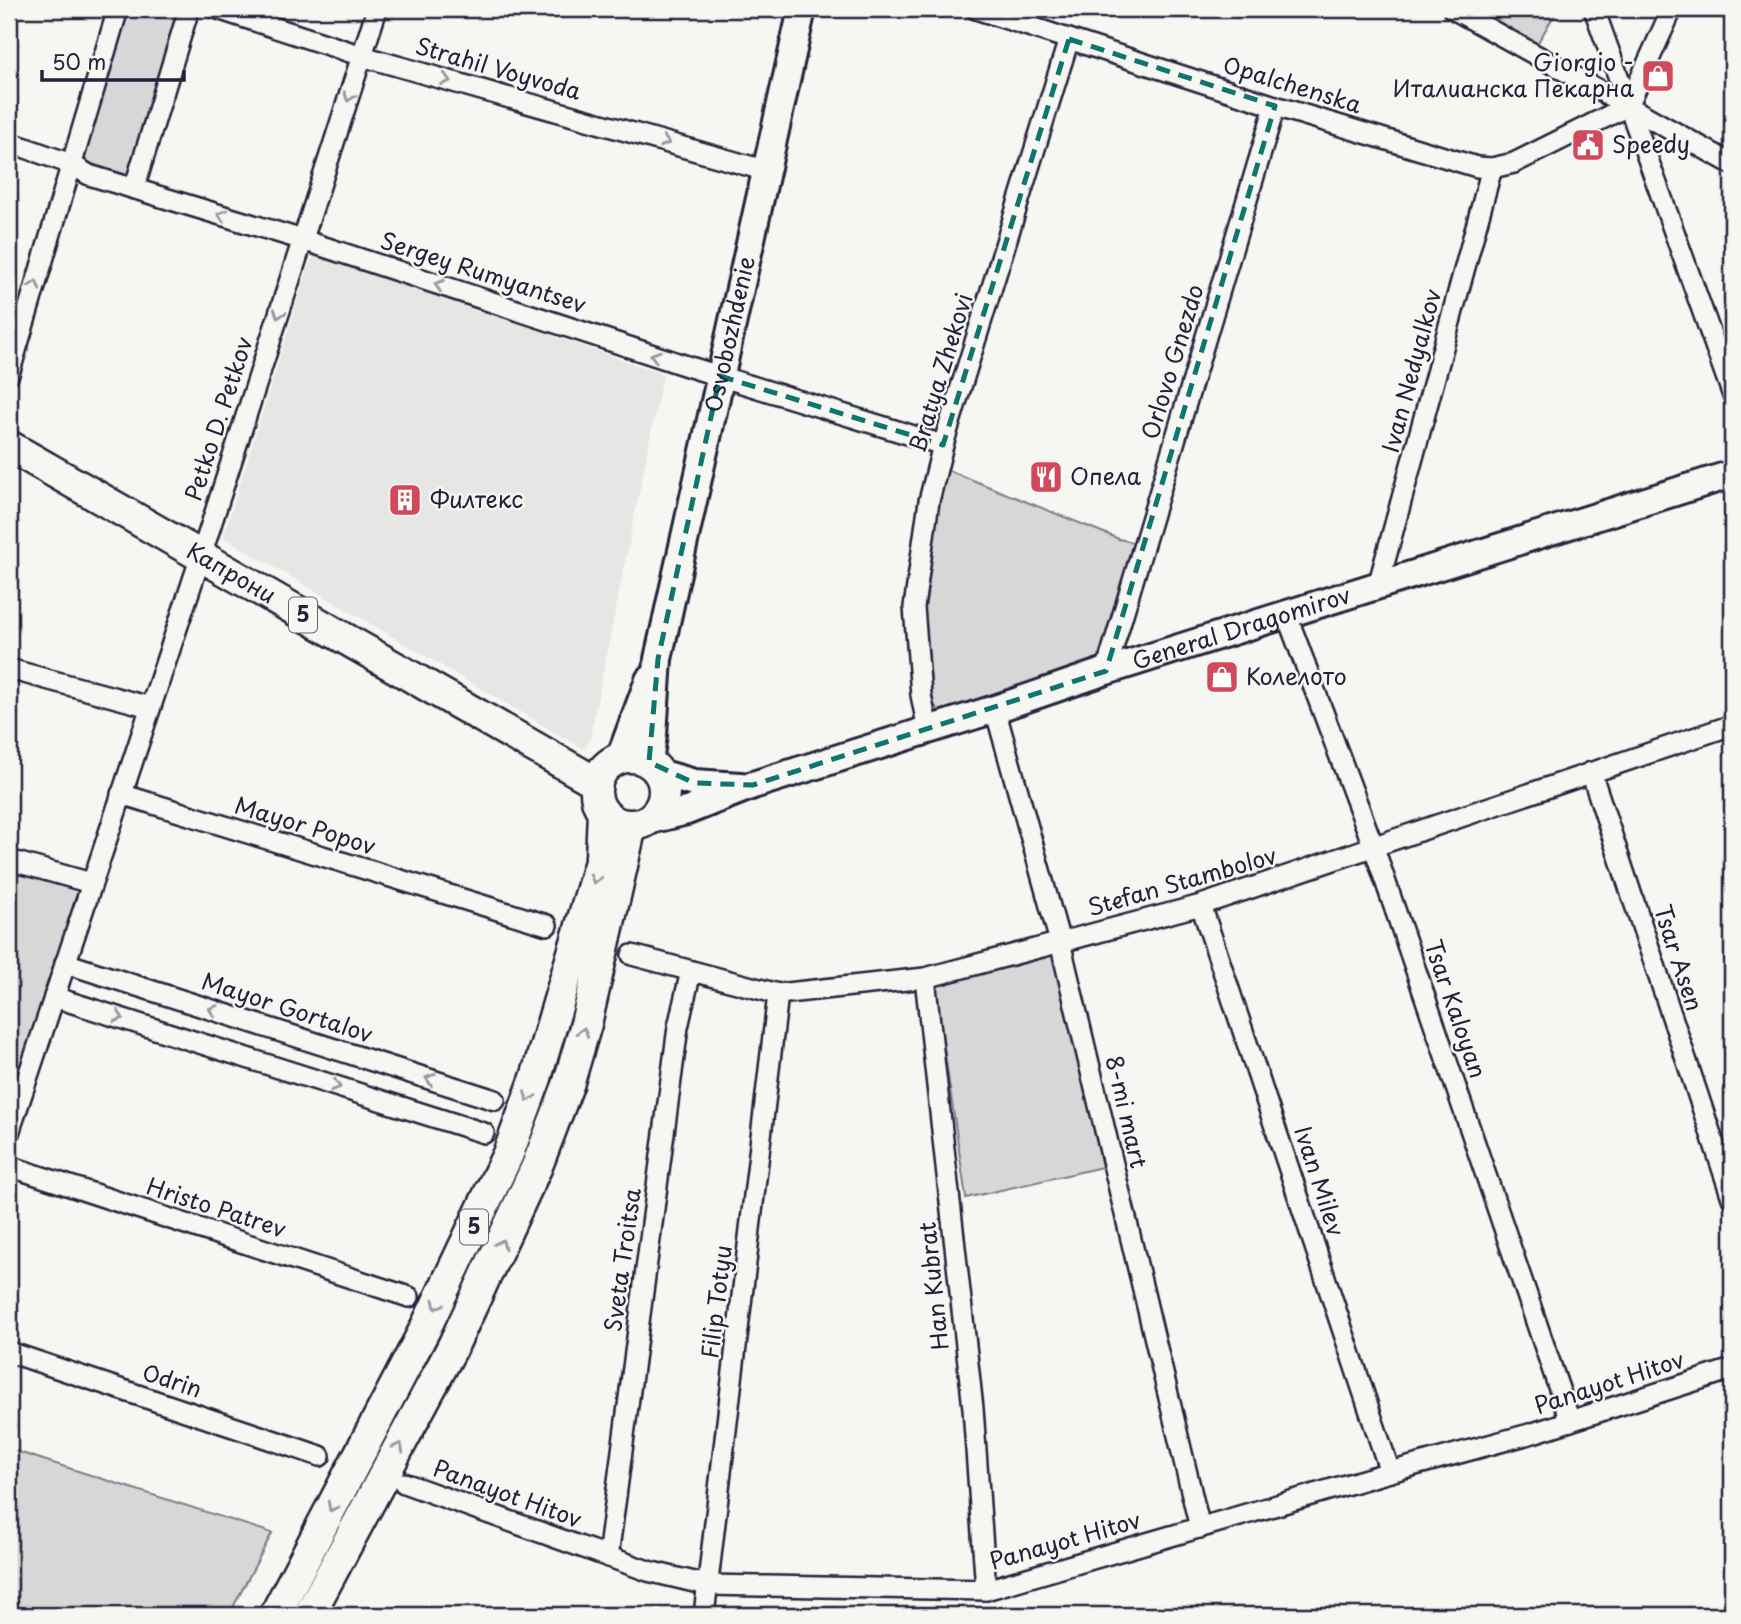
<svg xmlns="http://www.w3.org/2000/svg" width="1741" height="1624" font-family="'Playpen Sans',sans-serif">
<style>
.built{fill:#e6e6e4}
.green{fill:#d7d7d7;stroke:#7c7c89;stroke-width:2}
.lines{fill:none;stroke-linecap:round;stroke-linejoin:round}
.street-casing{stroke:#22223b;stroke-width:24}
.secondary-casing{stroke:#22223b;stroke-width:32}
.primary-casing{stroke:#22223b;stroke-width:35}
.street{stroke:#f6f6f2;stroke-width:19}
.secondary{stroke:#f6f6f2;stroke-width:26}
.primary{stroke:#f6f6f2;stroke-width:30}
.oneway{stroke:#9797a0}
.marked{fill:none;stroke:#0f766e;stroke-width:5;stroke-dasharray:14 9;stroke-linejoin:round}
.labels{text-anchor:middle;stroke-width:5;stroke-linejoin:round;paint-order:stroke}
.shield{fill:#f6f6f2;stroke:#626272;stroke-width:2}
.shield-label{font-size:21px;font-weight:bold;fill:#22223b}
.poi-label{font-size:23px;fill:#22223b;stroke:#f6f6f2;text-anchor:start}
.street-label{font-size:23px;fill:#22223b;stroke:#f6f6f2}
</style>
<rect width="100%" height="100%" fill="#f6f6f2"/>
<filter id="ink" filterUnits="userSpaceOnUse"><feTurbulence type="fractalNoise" baseFrequency=".0143" numOctaves="2"/><feDisplacementMap in="SourceGraphic" scale="14" xChannelSelector="R" yChannelSelector="G"/><feConvolveMatrix kernelMatrix="1 2 1 2 8 2 1 2 1" color-interpolation-filters="sRGB"/></filter>
<g filter="url(#ink)">
<!-- built -->
<path class="built" d="M320,255L663,374L589,742L583,749L223,537L310,262L314,256Z"/>
<!-- green -->
<g class="green">
<path d="M123,9H184L133,177L79,160Z"/>
<path d="M1474,9H1558L1537,44Z"/>
<path d="M945,469L1119,539L1141,544L1104,659L939,711L926,694L921,607L935,503Z"/>
<path d="M9,873L42,879L82,891L24,1066L9,1063Z"/>
<path d="M1059,949L1102,1167L966,1198L934,980Z"/>
<path d="M9,1449L272,1533L229,1615H9Z"/>
</g>
<g class="lines">
<defs>
<g id="street">
<path d="M218,9L362,56L767,171"/>
<path d="M976,9L1275,106L1477,167L1492,168L1514,163L1628,106"/>
<path d="M1453,9L1732,164"/>
<path d="M1594,9L1732,393"/>
<path d="M1628,106L1672,9"/>
<path d="M9,142L71,164L89,175L303,240L690,367L943,445"/>
<path d="M134,189L189,9"/>
<path d="M9,374L118,9"/>
<path d="M1378,586L1492,168"/>
<path d="M1287,616L1374,848L1570,1421"/>
<path d="M9,669L150,707"/>
<path d="M1106,671L1275,106"/>
<path d="M995,709L1060,942L1200,1528"/>
<path d="M928,730L921,695L914,607L929,501L943,445L1069,39"/>
<path d="M1591,772L1732,1198"/>
<path d="M121,794L547,925"/>
<path d="M9,860L91,883"/>
<path d="M1201,905L1390,1472"/>
<path d="M632,955L778,994L925,978L1201,905L1732,725"/>
<path d="M65,963L495,1100"/>
<path d="M925,978L973,1408L986,1590"/>
<path d="M54,997L484,1133"/>
<path d="M9,1133L201,556L377,9"/>
<path d="M9,1166L409,1297"/>
<path d="M9,1352L320,1456"/>
<path d="M404,1483L648,1571L707,1585L986,1590L1390,1472L1533,1433L1732,1369"/>
<path d="M608,1557L678,1027L691,971"/>
<path d="M704,1615L778,994"/>
</g>
<g id="secondary">
<path d="M620,758L649,680"/>
<path id="s1" d="M649,762L653,735L658,659L802,9"/>
<path d="M659,773L694,783L741,786"/>
<path id="s2" d="M646,821L687,811L753,785L995,709L1106,671L1732,474"/>
</g>
<g id="primary">
<path id="s3" d="M9,446L597,783"/>
<circle cx="630" cy="791" r="34"/>
<path d="M275,1615L425,1329L508,1154L536,1078L601,858L603,812"/>
<path d="M309,1615L452,1348L537,1166L568,1085L586,1024L631,826"/>
</g>
</defs>
<!-- street casing -->
<use href="#street" class="street-casing"/>
<!-- secondary casing -->
<use href="#secondary" class="secondary-casing"/>
<!-- primary casing -->
<use href="#primary" class="primary-casing"/>
<!-- street -->
<use href="#street" class="street"/>
<!-- secondary -->
<use href="#secondary" class="secondary"/>
<!-- primary -->
<use href="#primary" class="primary"/>
</g>
<!-- one-way arrows -->
<defs><path id="oneway-chevron" d="M-2-3.5L2.5 0L-2 3.5" fill="none" stroke-width="1.6" stroke-linecap="round" stroke-linejoin="round" transform="scale(1.75)"/></defs>
<g class="oneway">
<use href="#oneway-chevron" transform="translate(446 80) rotate(16)"/>
<use href="#oneway-chevron" transform="translate(349 97) rotate(108)"/>
<use href="#oneway-chevron" transform="translate(665 142) rotate(16)"/>
<use href="#oneway-chevron" transform="translate(222 215) rotate(-163)"/>
<use href="#oneway-chevron" transform="translate(35 285) rotate(-73)"/>
<use href="#oneway-chevron" transform="translate(439 285) rotate(-162)"/>
<use href="#oneway-chevron" transform="translate(279 314) rotate(108)"/>
<use href="#oneway-chevron" transform="translate(655 356) rotate(-162)"/>
<use href="#oneway-chevron" transform="translate(595 879) rotate(106)"/>
<use href="#oneway-chevron" transform="translate(213 1010) rotate(-162)"/>
<use href="#oneway-chevron" transform="translate(119 1017) rotate(18)"/>
<use href="#oneway-chevron" transform="translate(583 1032) rotate(-74)"/>
<use href="#oneway-chevron" transform="translate(430 1079) rotate(-162)"/>
<use href="#oneway-chevron" transform="translate(336 1086) rotate(18)"/>
<use href="#oneway-chevron" transform="translate(529 1097) rotate(110)"/>
<use href="#oneway-chevron" transform="translate(501 1244) rotate(-65)"/>
<use href="#oneway-chevron" transform="translate(437 1305) rotate(115)"/>
<use href="#oneway-chevron" transform="translate(399 1447) rotate(-62)"/>
<use href="#oneway-chevron" transform="translate(332 1507) rotate(118)"/>
</g>
</g>
<!-- marked area -->
<path class="marked" d="M1069,39L1275,106L1106,671L753,785L694,783L649,762L658,659L720,376L943,445Z"/>
<!-- icons -->
<defs>
<symbol id="shop-square" viewBox="-11 -11 22 22"><rect x="-9" y="-9" width="18" height="18" rx="4" fill="#d1495b" stroke="#f6f6f2"/><path d="M-5-2.5h2.3a2.7 3.5 0 0 1 5.4 0H5L5.5 6h-11ZM-1.5-2.5h3a1.5 2.3 0 0 0-3 0Z" fill="#fff"/></symbol>
<symbol id="civic-square" viewBox="-11 -11 22 22"><rect x="-9" y="-9" width="18" height="18" rx="4" fill="#d1495b" stroke="#f6f6f2"/><path d="M-.6-6.5H3V-4.5H.6V-3L4-1V1h2V6H-6V1h2V-1L-.6-3ZM-1.2 2.5V6h2.4V2.5Z" fill="#fff"/></symbol>
<symbol id="restaurant-square" viewBox="-11 -11 22 22"><rect x="-9" y="-9" width="18" height="18" rx="4" fill="#d1495b" stroke="#f6f6f2"/><path d="M-5-6h1v4h1v-4h1v4h1v-4h1v5L-1.5 .5V6h-2V.5L-5-1ZM5-6V6H3V1.5H1.5Q1.5-4 5-6Z" fill="#fff"/></symbol>
<symbol id="building-square" viewBox="-11 -11 22 22"><rect x="-9" y="-9" width="18" height="18" rx="4" fill="#d1495b" stroke="#f6f6f2"/><path d="M-4-6H4V6H1V3H-1V6H-4ZM-2.5-4.3h1.7v1.8h-1.7ZM.8-4.3h1.7v1.8H.8ZM-2.5-1h1.7V.8h-1.7ZM.8-1h1.7V.8H.8Z" fill="#fff"/></symbol>
</defs>
<g fill-rule="evenodd">
<use href="#shop-square" x="1639" y="57" width="38" height="38"/>
<use href="#civic-square" x="1569" y="126" width="38" height="38"/>
<use href="#restaurant-square" x="1027" y="458" width="38" height="38"/>
<use href="#building-square" x="386" y="481" width="38" height="38"/>
<use href="#shop-square" x="1203" y="658" width="38" height="38"/>
</g>
<g class="labels">
<!-- shield labels -->
<g class="shield">
<rect x="289" y="597.5" width="28" height="35" rx="5"/>
<rect x="460" y="1209.5" width="28" height="35" rx="5"/>
</g>
<g class="shield-label">
<text x="303" y="622">5</text>
<text x="474" y="1234">5</text>
</g>
<!-- poi labels -->
<g class="poi-label">
<text x="1634" y="71" text-anchor="end">Giorgio -<tspan x="1634" dy="26">Италианска Пекарна</tspan></text>
<text x="1612" y="153">Speedy</text>
<text x="1070" y="485">Опела</text>
<text x="430" y="508">Филтекс</text>
<text x="1246" y="685">Колелото</text>
</g>
<!-- street labels -->
<g class="street-label">
<text transform="translate(498 69) rotate(16)" y="8">Strahil Voyvoda</text>
<text transform="translate(1292 85) rotate(17)" y="8">Opalchenska</text>
<text transform="translate(483 273) rotate(18)" y="8">Sergey Rumyantsev</text>
<text dy="8" stroke="none"><textPath href="#s1" startOffset="436">Osvobozhdenie</textPath></text>
<text transform="translate(1173 362) rotate(-73)" y="8">Orlovo Gnezdo</text>
<text transform="translate(1412 371) rotate(-75)" y="8">Ivan Nedyalkov</text>
<text transform="translate(941 373) rotate(-73)" y="8">Bratya Zhekovi</text>
<text transform="translate(219 419) rotate(-72)" y="8">Petko D. Petkov</text>
<text dy="8" stroke="none"><textPath href="#s3" startOffset="256">Капрони</textPath></text>
<text dy="8" stroke="none"><textPath href="#s2" startOffset="626">General Dragomirov</textPath></text>
<text transform="translate(305 826) rotate(17)" y="8">Mayor Popov</text>
<text transform="translate(1182 882) rotate(-16)" y="8">Stefan Stambolov</text>
<text transform="translate(1678 958) rotate(72)" y="8">Tsar Asen</text>
<text transform="translate(287 1008) rotate(18)" y="8">Mayor Gortalov</text>
<text transform="translate(1455 1009) rotate(71)" y="8">Tsar Kaloyan</text>
<text transform="translate(1126 1112) rotate(77)" y="8">8-mi mart</text>
<text transform="translate(1319 1181) rotate(72)" y="8">Ivan Milev</text>
<text transform="translate(216 1208) rotate(18)" y="8">Hristo Patrev</text>
<text transform="translate(623 1260) rotate(-82)" y="8">Sveta Troitsa</text>
<text transform="translate(934 1286) rotate(-96)" y="8">Han Kubrat</text>
<text transform="translate(717 1302) rotate(-83)" y="8">Filip Totyu</text>
<text transform="translate(172 1381) rotate(18)" y="8">Odrin</text>
<text transform="translate(1609 1383) rotate(-18)" y="8">Panayot Hitov</text>
<text transform="translate(507 1494) rotate(20)" y="8">Panayot Hitov</text>
<text transform="translate(1065 1541) rotate(-16)" y="8">Panayot Hitov</text>
</g>
</g>
<!-- margin -->
<rect width="1741" height="1624" fill="none" stroke="#f6f6f2" stroke-width="35"/>
<rect x="18" y="18" width="1706" height="1589" fill="none" stroke="#22223b" stroke-width="2.5" filter="url(#ink)"/>
<!-- scale -->
<path d="M42 70v10h142v-10" fill="none" stroke="#22223b" stroke-width="3.5"/>
<text x="52" y="70" font-size="21" fill="#22223b" stroke="#f6f6f2" stroke-width="5" paint-order="stroke">50 m</text>
</svg>
